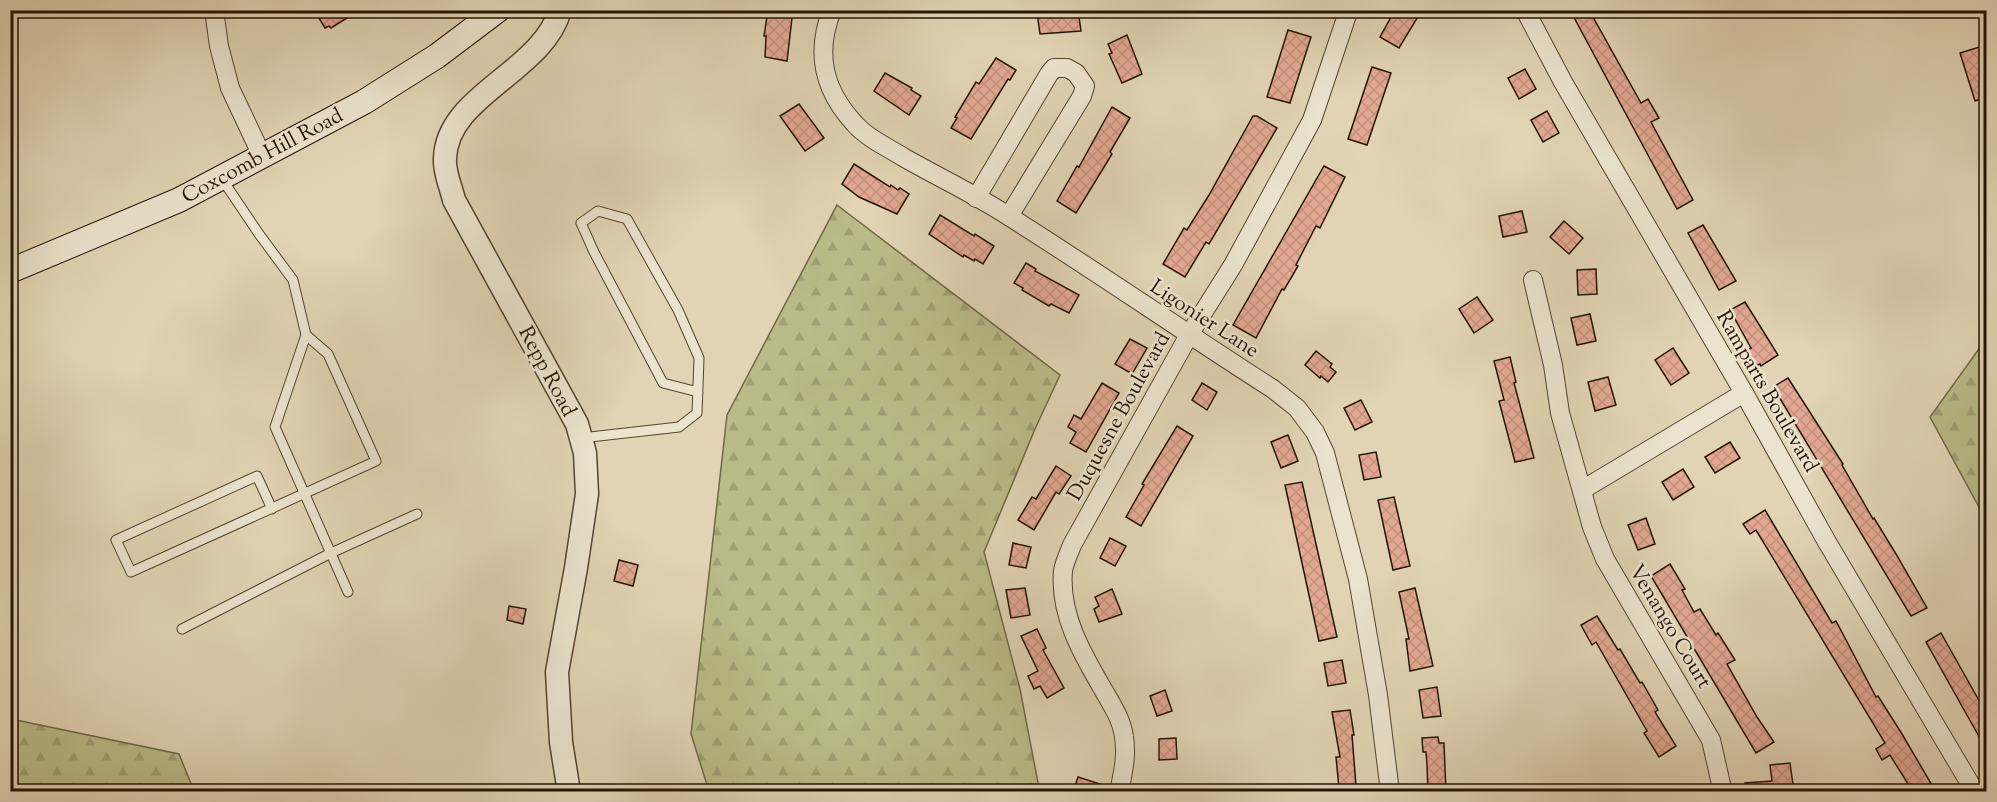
<svg xmlns="http://www.w3.org/2000/svg" width="1997" height="802" font-family="'Sorts Mill Goudy',serif">
<style>
.forest{fill:url(#forest-firs);stroke:#706846;stroke-width:1.5}
.building{fill:url(#building-cross-hatch);stroke:#251404;stroke-width:1.5}
.lines{fill:none;stroke-linecap:round;stroke-linejoin:round}
.service-casing{stroke:#544430;stroke-width:11}
.minor-casing{stroke:#544430;stroke-width:20}
.tertiary-casing{stroke:#544430;stroke-width:25}
.secondary-casing{stroke:#251404;stroke-width:26}
.service{stroke:#ebe3ce;stroke-width:9}
.minor{stroke:#ebe3ce;stroke-width:18}
.tertiary{stroke:#ebe3ce;stroke-width:22}
.secondary{stroke:#ebe3ce;stroke-width:24}
.labels{text-anchor:middle;stroke-width:5;stroke-linejoin:round;paint-order:stroke}
.street-label{font-size:21px;fill:#251404;stroke:#ebe3ce}
</style>
<defs>
<pattern id="forest-firs" width="22" height="20" patternUnits="userSpaceOnUse" patternTransform="scale(1.5)"><rect width="22" height="20" fill="#babb88"/><path d="M5 1l3.5 6h-7zM16 11l3.5 6h-7z" fill="#a0a074"/></pattern>
<pattern id="building-cross-hatch" width="8" height="8" patternUnits="userSpaceOnUse" patternTransform="scale(1.5)"><rect width="8" height="8" fill="#e2a893"/><path d="M0 0l8 8M0 8l8-8" fill="none" stroke="#c2907d"/></pattern>
</defs>
<rect width="100%" height="100%" fill="#e0d4b4"/>
<filter id="stains"><feTurbulence type="fractalNoise" baseFrequency=".00333" numOctaves="4"/><feColorMatrix values="0 0 0 0 .2 0 0 0 0 .09 0 0 0 0 .02 0 0 0 .5 -.17"/></filter>
<radialGradient id="worn" r=".72"><stop offset=".6" stop-color="#630" stop-opacity="0"/><stop offset="1" stop-color="#630" stop-opacity=".3"/></radialGradient>
<!-- forest -->
<g class="forest">
<path d="M837,205L1060,375L1035,429L984,552L1020,689L1039,788L1038,791H709L691,734L727,415Z"/>
<path d="M1986,339V520L1930,417Z"/>
<path d="M11,719L179,754L194,791H11Z"/>
</g>
<!-- building -->
<g class="building">
<path d="M314,10H360L331,28L329,26L325,28Z"/>
<path d="M768,10H791L790,17L792,18L787,61L765,57L766,36H764Z"/>
<path d="M1051,10H1078L1081,31L1040,34L1037,12Z"/>
<path d="M1395,10H1422L1399,48L1380,37Z"/>
<path d="M1570,10H1589L1641,103L1648,99L1659,118L1651,122L1693,200L1677,209Z"/>
<path d="M1288,30L1311,37L1290,103L1267,97Z"/>
<path d="M1127,35L1142,74L1122,83L1109,54L1112,53L1108,44Z"/>
<path d="M1986,45V97L1975,101L1960,53Z"/>
<path d="M996,58L1016,70L1010,80L1008,79L971,139L951,128L957,118L955,117L976,82L979,84Z"/>
<path d="M1372,67L1391,73L1367,145L1348,139Z"/>
<path d="M1525,69L1536,89L1519,99L1508,78Z"/>
<path d="M885,73L912,88L911,90L921,96L909,115L874,91Z"/>
<path d="M799,104L824,138L805,151L780,116Z"/>
<path d="M1112,107L1130,118L1110,152L1112,154L1076,213L1057,201L1077,166L1079,167Z"/>
<path d="M1547,111L1559,133L1543,142L1531,120Z"/>
<path d="M1253,116H1257L1277,128L1209,244L1206,242L1185,277L1163,264L1184,228L1187,230L1209,195Z"/>
<path d="M854,164L890,187L891,185L898,190L900,188L909,194L897,214L859,197L842,184Z"/>
<path d="M1324,166L1345,177L1320,228L1316,226L1296,265L1298,266L1284,290L1282,289L1256,338L1233,325Z"/>
<path d="M1522,211L1527,232L1503,237L1499,216Z"/>
<path d="M940,215L974,236L975,234L994,246L983,264L975,259L974,261L964,255L963,257L929,234Z"/>
<path d="M1564,221L1583,238L1569,254L1550,237Z"/>
<path d="M1703,225L1736,281L1719,290L1688,233Z"/>
<path d="M1026,263L1036,269L1035,271L1079,295L1069,313L1051,304L1049,306L1022,290L1023,288L1014,283Z"/>
<path d="M1596,269L1597,294L1578,295L1577,270Z"/>
<path d="M1477,297L1493,320L1474,333L1459,309Z"/>
<path d="M1745,302L1778,355L1761,366L1760,364L1756,366L1746,350L1751,348L1730,310Z"/>
<path d="M1590,314L1596,341L1577,345L1571,318Z"/>
<path d="M1130,339L1147,348L1132,374L1115,364Z"/>
<path d="M1673,348L1689,373L1671,385L1655,360Z"/>
<path d="M1316,351L1332,364L1330,367L1336,372L1328,382L1321,376L1320,378L1305,365Z"/>
<path d="M1510,357L1516,382L1514,383L1534,458L1515,462L1499,401L1504,400L1494,361Z"/>
<path d="M1608,377L1616,405L1595,411L1588,382Z"/>
<path d="M1788,378L1843,464L1842,465L1873,519L1874,518L1896,554L1927,608L1911,616L1773,387Z"/>
<path d="M1102,383L1119,393L1086,452L1070,443L1076,432L1068,427L1074,415L1081,419Z"/>
<path d="M1202,383L1217,392L1207,410L1192,400Z"/>
<path d="M1361,400L1372,422L1355,430L1344,408Z"/>
<path d="M1177,426L1193,436L1141,526L1126,517L1144,485L1142,484Z"/>
<path d="M1288,435L1298,461L1281,468L1271,442Z"/>
<path d="M1730,442L1740,458L1715,473L1705,457Z"/>
<path d="M1376,452L1381,477L1364,480L1359,455Z"/>
<path d="M1056,466L1071,476L1059,494L1056,492L1034,530L1018,520L1032,497L1036,499Z"/>
<path d="M1683,469L1694,487L1673,500L1662,482Z"/>
<path d="M1302,482L1337,637L1319,641L1285,485Z"/>
<path d="M1394,497L1410,566L1393,570L1378,500Z"/>
<path d="M1765,510L1832,623L1836,621L1876,697L1878,696L1902,734L1936,792H1913L1890,755L1882,760L1876,749L1885,743L1756,530L1750,534L1743,524Z"/>
<path d="M1646,518L1655,544L1638,550L1628,525Z"/>
<path d="M1110,538L1126,546L1115,566L1100,558Z"/>
<path d="M1013,543L1031,547L1026,568L1009,565Z"/>
<path d="M619,560L638,565L633,586L614,581Z"/>
<path d="M1670,564L1685,589L1682,590L1694,612L1700,609L1716,635L1718,633L1735,660L1727,664L1757,717L1774,742L1756,753L1651,576Z"/>
<path d="M1025,588L1030,615L1011,618L1006,590Z"/>
<path d="M1415,588L1433,666L1410,671L1406,639H1409L1399,592Z"/>
<path d="M1112,589L1122,614L1099,622L1094,609L1099,606L1095,597Z"/>
<path d="M509,606L526,609L523,624L507,620Z"/>
<path d="M1597,616L1618,650L1620,649L1640,683L1642,682L1658,710L1655,712L1676,746L1659,757L1644,733L1647,731L1596,642L1592,645L1581,625Z"/>
<path d="M1037,629L1046,648L1043,650L1064,688L1047,698L1040,686L1034,689L1028,676L1038,671L1021,636Z"/>
<path d="M1941,633L1986,713V749L1926,642Z"/>
<path d="M1342,660L1346,683L1328,686L1324,663Z"/>
<path d="M1437,687L1441,716L1423,718L1419,690Z"/>
<path d="M1165,690L1172,711L1157,716L1150,696Z"/>
<path d="M1350,710L1354,735H1352L1356,786L1339,788L1336,757H1340L1332,712Z"/>
<path d="M1438,737L1439,743H1444L1446,792H1428L1427,764L1426,752H1423L1422,738Z"/>
<path d="M1176,738L1177,759L1159,760V739Z"/>
<path d="M1790,763L1794,792H1746L1745,783L1772,781L1770,765Z"/>
<path d="M1078,777L1109,787L1108,792H1073Z"/>
</g>
<g class="lines">
<defs>
<g id="service">
<path d="M222,179L259,234L293,280L306,335L275,427L348,592"/>
<path d="M581,438L679,427L697,413L699,358L678,310L627,219L598,211L581,223L594,252L663,383L698,392"/>
<path d="M272,509L257,476L116,540L131,572L376,461L328,354L306,335"/>
<path d="M182,629L331,553L417,514"/>
</g>
<g id="minor">
<path d="M214,10L219,46L230,88L262,156"/>
<path d="M832,10C815,53 823,89 854,123C867,138 887,147 903,157C938,177 976,195 1010,217C1099,273 1185,333 1273,389L1297,408L1315,432L1325,453L1358,579L1378,695L1390,792"/>
<path d="M1525,10L1563,82L1744,393L1827,542L1975,792"/>
<path d="M976,198L1049,74L1054,68H1067L1076,73L1085,86L1082,96L1009,216"/>
<path d="M1533,280L1553,365L1560,413L1592,527L1605,559L1711,740L1721,784"/>
<path d="M1582,490L1744,393"/>
<path d="M1119,792C1123,773 1127,756 1124,737C1122,720 1112,705 1104,691C1083,655 1059,615 1063,571C1064,563 1069,553 1072,545L1189,335L1233,265L1312,120L1347,15L1350,10"/>
</g>
<path id="tertiary" d="M560,10C543,72 446,95 445,159C444,172 451,187 454,200L577,424L585,453L587,494L576,568L557,672L561,742L569,792"/>
<path id="secondary" d="M10,271L179,200L364,102L437,56L498,10"/>
</defs>
<!-- service casing -->
<use href="#service" class="service-casing"/>
<!-- minor casing -->
<use href="#minor" class="minor-casing"/>
<!-- tertiary casing -->
<use href="#tertiary" class="tertiary-casing"/>
<!-- secondary casing -->
<use href="#secondary" class="secondary-casing"/>
<!-- service -->
<use href="#service" class="service"/>
<!-- minor -->
<use href="#minor" class="minor"/>
<!-- tertiary -->
<use href="#tertiary" class="tertiary"/>
<!-- secondary -->
<use href="#secondary" class="secondary"/>
</g>
<g class="labels">
<!-- street labels -->
<g class="street-label">
<text transform="translate(262 155) rotate(-28)" y="7">Coxcomb Hill Road</text>
<text transform="translate(1205 318) rotate(33)" y="7">Ligonier Lane</text>
<text transform="translate(548 371) rotate(62)" y="7">Repp Road</text>
<text transform="translate(1768 391) rotate(60)" y="7">Ramparts Boulevard</text>
<text transform="translate(1118 416) rotate(-61)" y="7">Duquesne Boulevard</text>
<text transform="translate(1671 626) rotate(59)" y="7">Venango Court</text>
</g>
</g>
<!-- margin -->
<rect width="1997" height="802" fill="none" stroke="#e0d4b4" stroke-width="36"/>
<rect x="12" y="12" width="1973" height="778" fill="none" stroke="#251404" stroke-width="3"/>
<rect x="18" y="18" width="1961" height="766" fill="none" stroke="#251404" stroke-width="1.5"/>
<rect width="100%" height="100%" filter="url(#stains)"/>
<rect width="100%" height="100%" fill="url(#worn)"/>
</svg>
